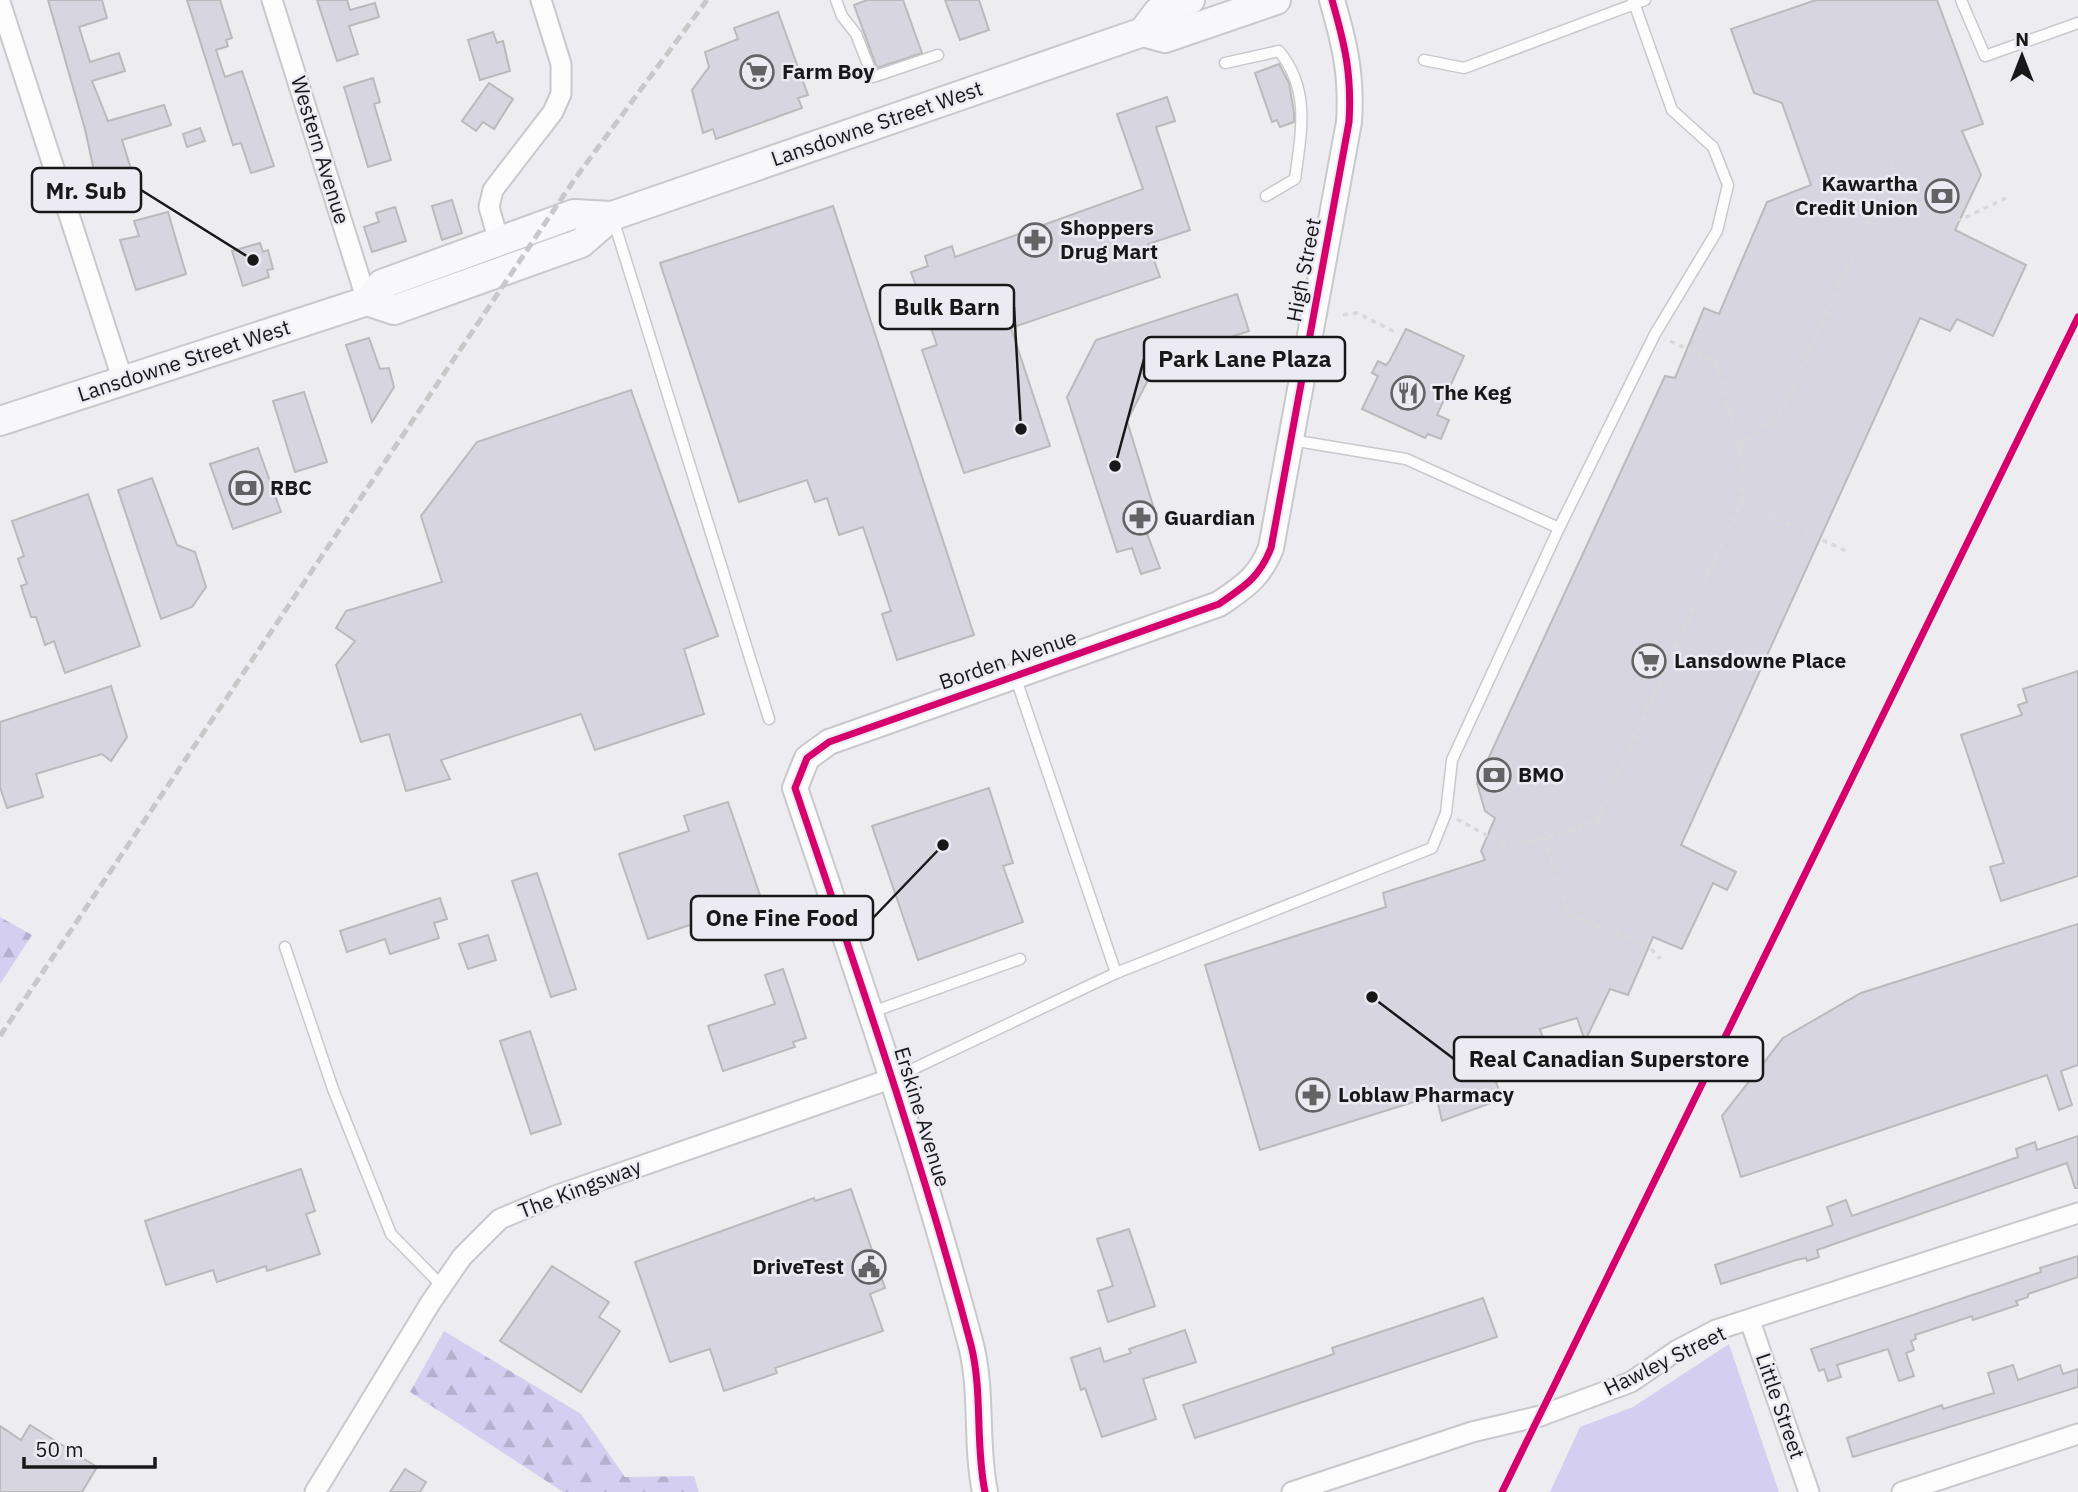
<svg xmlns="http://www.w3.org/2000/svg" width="2078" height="1492" font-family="'IBM Plex Sans',sans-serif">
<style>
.forest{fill:url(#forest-firs)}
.park{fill:#d4cef0}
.building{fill:#d7d5df;stroke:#bababd;stroke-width:2}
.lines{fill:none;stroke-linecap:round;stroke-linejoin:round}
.service-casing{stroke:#c9c9cc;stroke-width:13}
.minor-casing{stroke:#c9c9cc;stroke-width:23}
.tertiary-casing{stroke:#c9c9cc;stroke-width:28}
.secondary-casing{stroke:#c9c9cc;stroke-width:32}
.path{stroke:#d9d9da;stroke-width:3.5;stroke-dasharray:5 5;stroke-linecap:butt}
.service{stroke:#fcfcfd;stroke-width:10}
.minor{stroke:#fcfcfd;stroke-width:19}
.tertiary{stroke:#fcfcfd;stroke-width:24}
.secondary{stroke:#f8f8fa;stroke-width:28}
.rail{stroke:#c8c8c8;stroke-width:5;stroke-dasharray:10 5;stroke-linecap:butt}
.cycleway-casing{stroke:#ecebf3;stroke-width:11}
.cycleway{stroke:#d6006c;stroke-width:7}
.labels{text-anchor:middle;stroke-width:5;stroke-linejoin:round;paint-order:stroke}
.poi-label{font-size:21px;font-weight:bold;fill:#18181b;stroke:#ecebf3;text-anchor:start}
.street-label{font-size:21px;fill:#18181b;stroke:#ecebf3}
.leader{fill:none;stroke:#18181b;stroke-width:2.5}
.callout-dot{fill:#18181b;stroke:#ecebf3;stroke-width:2.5}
.callout{fill:#ecebf3;stroke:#18181b;stroke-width:2.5}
.callout-label{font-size:23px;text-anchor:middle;font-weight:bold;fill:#18181b}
</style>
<defs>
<pattern id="forest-firs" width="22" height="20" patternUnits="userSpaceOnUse" patternTransform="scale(1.75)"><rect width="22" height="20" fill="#d4cef0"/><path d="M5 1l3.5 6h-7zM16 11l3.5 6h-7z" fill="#b5b0cd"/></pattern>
</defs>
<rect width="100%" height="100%" fill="#ededf1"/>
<!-- forest -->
<g class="forest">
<path d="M0,917L32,935L0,984Z"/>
<path d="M444,1331L581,1414L625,1477L694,1476L699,1492H563L410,1392Z"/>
</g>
<!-- park -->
<path class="park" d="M1729,1344L1779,1492H1550L1580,1427L1633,1407Z"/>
<!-- building -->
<g class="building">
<path d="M48,0H102L107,18L79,27L90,62L119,53L125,71L92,81L108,121L164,105L171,125L122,140L131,169L96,180L85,129Z"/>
<path d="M187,0H220L232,38L226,40L228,46L216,50L225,77L242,71L274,166L251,173L241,143L233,145Z"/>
<path d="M317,0H347L350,10L375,3L379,17L349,26L358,54L337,61Z"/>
<path d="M867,0H903L922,53L877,68L854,5Z"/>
<path d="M945,0H979L989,30L960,40Z"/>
<path d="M1816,0H1937L1983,124L1962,131L1981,175L1955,230L2026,265L1993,336L1957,319L1950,331L1920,318L1681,845L1736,872L1727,890L1713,883L1682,949L1653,937L1628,995L1610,989L1585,1041L1577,1018L1540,1029L1549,1056L1494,1076L1502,1099L1442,1121L1436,1095L1260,1150L1205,965L1386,907L1383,893L1485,860L1481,851L1495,818L1485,811L1477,783L1665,376L1675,378L1704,308L1719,314L1767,202L1811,185L1782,103L1754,93L1731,29Z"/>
<path d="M778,12L808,95L798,98L802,108L716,139L713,129L703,133L692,90L709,67L705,52L738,39L734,28Z"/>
<path d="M493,32L497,43L503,41L510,71L480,80L468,40Z"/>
<path d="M1279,64L1289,83L1294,113V122L1280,127L1277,120L1272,122L1255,73Z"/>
<path d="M373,78L380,102L374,104L391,160L368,167L344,87Z"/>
<path d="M489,83L513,99L494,129L483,122L476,131L462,121Z"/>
<path d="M1167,97L1175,121L1156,127L1190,230L1148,244L1160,277L1011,328L1050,446L964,473L922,350L937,345L911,272L928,266L925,256L952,246L955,257L1143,189L1117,114Z"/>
<path d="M200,128L205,141L187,147L183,134Z"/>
<path d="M452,200L462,233L442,240L432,206Z"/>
<path d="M833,206L974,635L897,660L882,614L891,611L863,527L839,535L827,498L815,502L807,480L739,502L660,263Z"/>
<path d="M395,207L406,241L372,252L364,227L379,222L376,213Z"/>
<path d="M168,212L186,274L136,290L120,240L139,236L134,221Z"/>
<path d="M260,243L263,252L268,250L273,269L267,270L269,277L243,286L232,251Z"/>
<path d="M1237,294L1249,331L1203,346L1194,363L1149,378L1127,421L1155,512L1146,531L1160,568L1141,574L1132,548L1117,552L1067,397L1096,340Z"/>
<path d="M1406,329L1464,356L1437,415L1449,420L1441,439L1428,434L1425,438L1362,409L1378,376L1372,373L1378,361L1386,365L1389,362Z"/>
<path d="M369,338L380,369L389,368L394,387L372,422L346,345Z"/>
<path d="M631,390L718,636L684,649L704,714L595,750L581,714L441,760L450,779L406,791L389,734L361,742L336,665L355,641L336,628L346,611L442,582L421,516L477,442Z"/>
<path d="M304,392L327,462L295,472L273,401Z"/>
<path d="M258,448L281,512L233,529L210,464Z"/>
<path d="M152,478L177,545L195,552L206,587L192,607L161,619L118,490Z"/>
<path d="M88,494L140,646L65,673L54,641L45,645L36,617H31L21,586L27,584L18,559L24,556L12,521Z"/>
<path d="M2078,671V876L2001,901L1990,867L2004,863L1961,735L2022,715L2018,705L2027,702L2023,689Z"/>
<path d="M111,686L127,737L111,761L102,754L36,774L43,797L7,808L0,787V722Z"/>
<path d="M989,788L1013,863L1003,866L1023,922L918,960L872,826Z"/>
<path d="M728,802L762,901L648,939L619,854L689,831L684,816Z"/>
<path d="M537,873L576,989L551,997L512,881Z"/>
<path d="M440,898L447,919L434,923L439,938L390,954L385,939L347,952L340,931Z"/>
<path d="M2078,924V1065L2061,1071L2072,1105L2059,1110L2047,1075L1741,1177L1722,1116L1783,1038L1861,993Z"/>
<path d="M488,935L496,960L468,969L459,944Z"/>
<path d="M783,969L806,1038L793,1042L795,1047L723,1071L708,1026L775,1004L765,975Z"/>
<path d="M530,1031L561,1124L531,1134L500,1041Z"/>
<path d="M2078,1136V1188H2075L2067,1163L1817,1250L1819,1257L1807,1261L1806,1258L1796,1260L1721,1284L1715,1265L1833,1225L1827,1207L1846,1200L1852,1216L2018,1157L2016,1149L2035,1142L2037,1150Z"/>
<path d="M301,1169L315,1211L306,1214L320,1254L267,1271L266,1266L217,1282L213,1270L166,1285L145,1221Z"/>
<path d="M851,1189L885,1288L870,1294L883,1331L775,1368L777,1373L724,1391L710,1349L670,1362L635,1262L814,1198L815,1201Z"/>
<path d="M1129,1229L1155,1306L1108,1322L1098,1291L1113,1286L1097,1239Z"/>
<path d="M2078,1256V1277L2028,1294V1297L2016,1301L2018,1305L1973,1320L1972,1316L1915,1335L1916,1339L1911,1341L1914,1350L1906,1353L1914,1376L1899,1381L1888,1349L1837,1365L1841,1377L1828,1381L1824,1369L1819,1371L1811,1349L2041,1272L2040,1268Z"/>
<path d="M552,1266L609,1302L599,1317L620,1331L581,1392L500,1341Z"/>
<path d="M1483,1298L1497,1337L1195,1438L1183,1405L1334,1354L1332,1348Z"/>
<path d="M1185,1330L1196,1362L1143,1379L1156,1419L1102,1437L1085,1388L1081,1390L1071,1358L1100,1348L1104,1362L1131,1353L1129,1349Z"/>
<path d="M2013,1365L2018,1380L2060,1365L2063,1374L2078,1369V1387L1853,1457L1847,1438L1942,1405L1943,1409L1994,1393L1988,1373Z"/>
<path d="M30,1425L97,1467L82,1492H0V1426L21,1440Z"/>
<path d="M405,1469L426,1482L420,1492H390Z"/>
</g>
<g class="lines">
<defs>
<g id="service">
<path d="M836,0L842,16L856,34L873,77L938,55"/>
<path d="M1961,0L1985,56L2078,23"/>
<path d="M1424,60L1464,68L1645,0"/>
<path d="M1225,63L1279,51C1311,90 1301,133 1295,179L1266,196"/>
<path d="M613,219L769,719"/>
<path d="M1559,528L1655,334L1717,231L1728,185L1713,147L1672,110L1633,0"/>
<path d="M1015,676L1116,973"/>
<path d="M285,947L333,1089L391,1234L442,1286"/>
<path d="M872,1012L1020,959"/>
<path d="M894,1078L1116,973L1432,848L1446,813L1452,760L1559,528L1406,459L1291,440"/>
</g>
<g id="minor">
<path d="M272,0L367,301"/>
<path d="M0,2L123,381"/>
<path d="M499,242L489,207L493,190L553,112L561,94V64L541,0"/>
<path d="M1750,1321L1809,1492"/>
<path d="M315,1492L431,1302L462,1257L500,1219L555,1196L893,1078"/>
<path d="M1292,1492L1472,1432L1540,1416L1631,1382L1676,1351L1716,1330L2078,1213"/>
<path d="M1902,1492L2078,1434"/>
</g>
<path id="tertiary" d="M985,1492C975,1444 983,1393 971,1345C921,1156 857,972 795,788L807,758L829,742L1219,604C1245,586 1259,578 1271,548L1349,122C1352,75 1345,45 1332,0"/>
<g id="secondary">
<path d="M1143,32L1158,12L1190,0"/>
<path d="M367,301L394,310L581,243L612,216L1143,32L1165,38L1276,0"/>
<path d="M0,421L367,301L382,284L574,214L612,216"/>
</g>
</defs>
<!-- service casing -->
<use href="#service" class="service-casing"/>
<!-- minor casing -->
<use href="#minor" class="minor-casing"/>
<!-- tertiary casing -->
<use href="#tertiary" class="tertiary-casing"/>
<!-- secondary casing -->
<use href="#secondary" class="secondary-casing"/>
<!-- path -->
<g class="path">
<path d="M1883,187L1960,220L2006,198"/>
<path d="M1343,315L1357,313L1397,333"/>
<path d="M1740,446L1782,412L1894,163"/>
<path d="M1741,502L1846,551"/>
<path d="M1457,819L1506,846L1545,838L1597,821L1741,502L1744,461L1716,362L1665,339"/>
<path d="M1545,838L1569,915L1649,946L1660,959"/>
</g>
<!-- service -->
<use href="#service" class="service"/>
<!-- minor -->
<use href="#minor" class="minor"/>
<!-- tertiary -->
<use href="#tertiary" class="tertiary"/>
<!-- secondary -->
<use href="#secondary" class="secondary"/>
<!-- rail -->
<path class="rail" d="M0,1036L574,180L707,0"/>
<defs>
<g id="cycleway">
<path d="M985,1492C975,1444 983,1393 971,1345C921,1156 857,972 795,788L807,758L829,742L1219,604C1245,586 1259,578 1271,548L1349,122C1352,75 1345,45 1332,0"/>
<path d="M1502,1492L2078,317"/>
</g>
</defs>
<!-- cycleway casing -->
<use href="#cycleway" class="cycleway-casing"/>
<!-- cycleway -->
<use href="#cycleway" class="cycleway"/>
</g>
<!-- icons -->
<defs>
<symbol id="supermarket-ring" viewBox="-11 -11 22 22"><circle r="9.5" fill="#ecebf3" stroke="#636366" stroke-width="1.5"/><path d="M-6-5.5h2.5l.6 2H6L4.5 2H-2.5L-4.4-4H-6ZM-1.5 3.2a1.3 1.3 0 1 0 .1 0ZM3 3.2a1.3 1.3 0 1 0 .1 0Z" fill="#636366"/></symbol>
<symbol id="bank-ring" viewBox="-11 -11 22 22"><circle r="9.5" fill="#ecebf3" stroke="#636366" stroke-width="1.5"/><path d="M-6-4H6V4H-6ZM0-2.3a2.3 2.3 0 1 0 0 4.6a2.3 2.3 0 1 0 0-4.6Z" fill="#636366"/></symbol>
<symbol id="pharmacy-ring" viewBox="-11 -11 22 22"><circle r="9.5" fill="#ecebf3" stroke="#636366" stroke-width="1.5"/><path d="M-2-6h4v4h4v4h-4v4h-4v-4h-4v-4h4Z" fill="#636366"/></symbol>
<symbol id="restaurant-ring" viewBox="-11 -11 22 22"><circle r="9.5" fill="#ecebf3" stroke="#636366" stroke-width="1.5"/><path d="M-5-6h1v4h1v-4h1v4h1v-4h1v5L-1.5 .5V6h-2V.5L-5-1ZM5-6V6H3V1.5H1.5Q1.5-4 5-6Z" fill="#636366"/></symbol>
<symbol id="civic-ring" viewBox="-11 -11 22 22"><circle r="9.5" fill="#ecebf3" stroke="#636366" stroke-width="1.5"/><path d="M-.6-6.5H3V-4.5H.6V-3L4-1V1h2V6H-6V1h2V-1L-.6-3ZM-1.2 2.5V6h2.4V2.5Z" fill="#636366"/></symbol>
</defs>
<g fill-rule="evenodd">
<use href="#supermarket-ring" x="738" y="53" width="38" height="38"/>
<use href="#bank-ring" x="1923" y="177" width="38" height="38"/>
<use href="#pharmacy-ring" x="1016" y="221" width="38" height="38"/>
<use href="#restaurant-ring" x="1389" y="374" width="38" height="38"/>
<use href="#bank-ring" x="227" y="469" width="38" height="38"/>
<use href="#pharmacy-ring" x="1121" y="499" width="38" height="38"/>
<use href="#supermarket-ring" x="1630" y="642" width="38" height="38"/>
<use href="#bank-ring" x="1475" y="756" width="38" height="38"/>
<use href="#pharmacy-ring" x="1294" y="1076" width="38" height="38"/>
<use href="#civic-ring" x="850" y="1248" width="38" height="38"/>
</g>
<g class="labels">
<!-- poi labels -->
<g class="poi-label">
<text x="782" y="79">Farm Boy</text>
<text x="1918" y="191" text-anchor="end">Kawartha<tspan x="1918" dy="24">Credit Union</tspan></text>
<text x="1060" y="235">Shoppers<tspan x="1060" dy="24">Drug Mart</tspan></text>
<text x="1432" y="400">The Keg</text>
<text x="270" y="495">RBC</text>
<text x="1164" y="525">Guardian</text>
<text x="1674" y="668">Lansdowne Place</text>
<text x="1518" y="782">BMO</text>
<text x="1338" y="1102">Loblaw Pharmacy</text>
<text x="844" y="1274" text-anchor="end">DriveTest</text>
</g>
<!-- street labels -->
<g class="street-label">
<text transform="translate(877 124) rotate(-19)" y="7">Lansdowne Street West</text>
<text transform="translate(320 150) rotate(73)" y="7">Western Avenue</text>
<text transform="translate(1304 270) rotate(-79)" y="7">High Street</text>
<text transform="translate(184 361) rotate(-18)" y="7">Lansdowne Street West</text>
<text transform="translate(1008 660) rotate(-19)" y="7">Borden Avenue</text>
<text transform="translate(922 1117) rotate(73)" y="7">Erskine Avenue</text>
<text transform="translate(580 1189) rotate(-21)" y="7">The Kingsway</text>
<text transform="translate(1665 1361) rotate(-26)" y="7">Hawley Street</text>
<text transform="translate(1780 1406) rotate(71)" y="7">Little Street</text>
</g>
</g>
<!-- callouts -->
<path class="leader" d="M253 260L141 190M1021 429L1014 307M1115 466L1144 359M943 845L873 918M1372 997L1454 1059"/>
<g class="callout-dot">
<circle cx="253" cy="260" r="7"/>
<circle cx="1021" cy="429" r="7"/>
<circle cx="1115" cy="466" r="7"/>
<circle cx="943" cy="845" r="7"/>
<circle cx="1372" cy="997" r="7"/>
</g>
<g class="callout">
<rect x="32" y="168" width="109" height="44" rx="7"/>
<rect x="880" y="285" width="134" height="44" rx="7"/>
<rect x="1144" y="337" width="201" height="44" rx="7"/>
<rect x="691" y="896" width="182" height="44" rx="7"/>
<rect x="1454" y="1037" width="309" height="44" rx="7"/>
</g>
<g class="callout-label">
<text x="86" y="199">Mr. Sub</text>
<text x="947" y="315">Bulk Barn</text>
<text x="1245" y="367">Park Lane Plaza</text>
<text x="782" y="926">One Fine Food</text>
<text x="1609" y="1067">Real Canadian Superstore</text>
</g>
<!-- north arrow -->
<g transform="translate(2022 56)" stroke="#ecebf3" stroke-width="5" paint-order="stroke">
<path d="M0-5L12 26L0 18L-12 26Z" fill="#18181b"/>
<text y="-10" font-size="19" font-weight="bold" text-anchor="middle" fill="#18181b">N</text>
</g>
<!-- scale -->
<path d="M24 1457v10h131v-10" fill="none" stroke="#18181b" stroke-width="3.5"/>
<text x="35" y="1457" font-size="21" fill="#18181b" stroke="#ecebf3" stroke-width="5" paint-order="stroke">50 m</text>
</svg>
